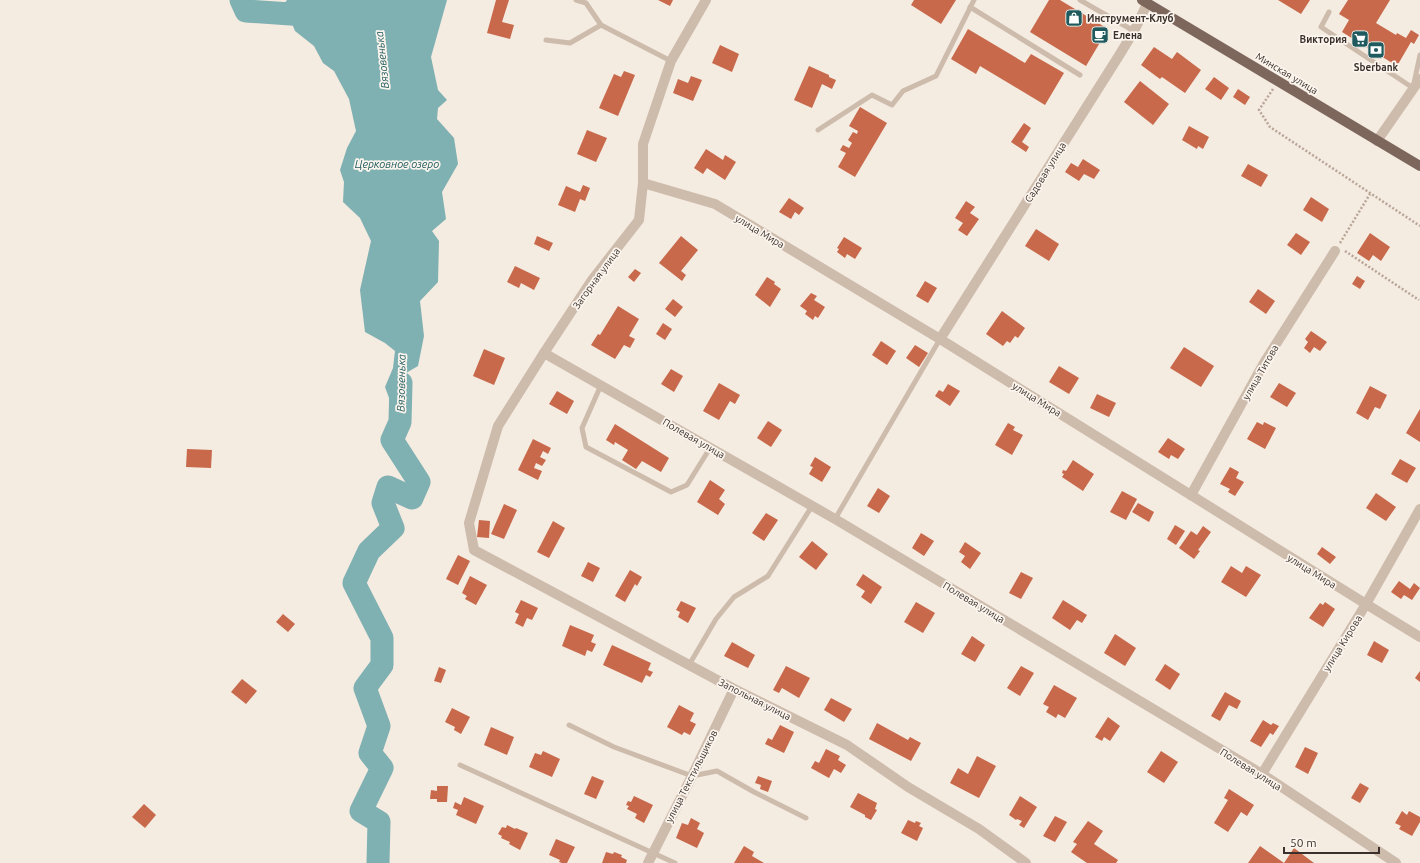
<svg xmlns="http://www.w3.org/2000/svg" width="1420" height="863" font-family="Ubuntu,sans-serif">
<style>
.water{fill:#7fb0b2}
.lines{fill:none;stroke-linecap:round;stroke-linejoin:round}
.river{stroke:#7fb0b2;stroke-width:23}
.building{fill:#c8694b}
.path{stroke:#b9a596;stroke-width:2.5;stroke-dasharray:2 2;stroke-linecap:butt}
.service{stroke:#cdbbac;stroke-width:5}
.minor{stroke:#cdbbac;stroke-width:10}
.primary{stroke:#7d675c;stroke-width:10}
.labels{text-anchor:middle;stroke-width:3.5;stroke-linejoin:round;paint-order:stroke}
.poi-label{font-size:10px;font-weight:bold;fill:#3b302b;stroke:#fbf5ee;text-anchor:start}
.street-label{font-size:10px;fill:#3b302b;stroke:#fbf5ee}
.water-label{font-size:11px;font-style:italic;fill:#1f5a5e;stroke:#fbf5ee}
</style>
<rect width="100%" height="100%" fill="#f4ebe1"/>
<!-- water -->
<path class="water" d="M287,0H447L431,57L438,90L447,100L438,108L437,119L454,138L458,164L442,192L446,219L432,231L439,241L438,282L420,301L424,336L418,366L406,373L405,415L395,414L385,387L393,368L395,351L385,343L365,332L360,290L371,241L360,218L343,202L344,182L340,170L347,148L356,131L349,99L334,71L323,63L314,46L295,31L284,4Z"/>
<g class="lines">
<!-- river -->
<g class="river">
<path d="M241,0L246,11L320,16"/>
<path d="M378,863L379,822L361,811L382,768L370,753L379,726L365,688L382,665V638L354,583L369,551L393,528L383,503L388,487L412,498L419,482L392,440L400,422L401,383"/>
</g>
</g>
<!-- building -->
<g class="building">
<path d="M496,0H509L502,22L514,25L510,39L487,33Z"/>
<path d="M658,0H673L670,6Z"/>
<path d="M914,0H956L941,24L911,5Z"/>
<path d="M1049,0H1060L1108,29L1086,66L1030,32Z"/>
<path d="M1278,0H1310L1301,14Z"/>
<path d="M1348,0H1390L1376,23L1396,35L1397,33L1406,38L1411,30L1419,35L1414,44L1411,42L1397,66L1342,32L1349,20L1339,14Z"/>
<path d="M968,29L1025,63L1031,54L1064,73L1045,105L980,66L976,74L951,59Z"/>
<path d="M720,45L739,54L732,72L712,63Z"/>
<path d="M1154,47L1172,59L1177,52L1201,70L1185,93L1162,77L1160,79L1141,65Z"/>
<path d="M809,66L829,75V77L836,80L832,89L822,84L812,108L794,100Z"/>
<path d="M624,71L635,75L618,116L599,108L614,74L621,77Z"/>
<path d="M691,76L702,80L693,101L673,93L678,79L688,83Z"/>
<path d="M1214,77L1229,88L1221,100L1205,89Z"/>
<path d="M1140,81L1169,104L1153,125L1124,102Z"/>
<path d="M1238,89L1250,97L1245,105L1233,97Z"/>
<path d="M860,107L887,123L855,177L838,167L846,153L840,150L843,145L849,148L852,143L848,140L853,132L857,134L858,131L849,126Z"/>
<path d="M1024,123L1031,128L1022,142L1029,147L1026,152L1011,142Z"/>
<path d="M1189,126L1209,137L1203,149L1198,146L1197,149L1182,140Z"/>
<path d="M587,130L607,138L596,162L577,154Z"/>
<path d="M706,149L723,160L725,155L736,162L725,180L707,168L703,174L694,168Z"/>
<path d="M1083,159L1100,170L1094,179L1084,174L1079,181L1065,172L1071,163L1078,167Z"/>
<path d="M1248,164L1268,175L1261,187L1241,176Z"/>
<path d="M583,185L590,188L585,201L580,199L575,212L558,205L566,186L580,192Z"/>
<path d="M1311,197L1329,209L1322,222L1303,210Z"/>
<path d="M789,198L804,208L799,215L795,212L791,219L779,212Z"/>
<path d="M966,201L975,207L970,213L979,219L967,236L958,230L963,223L955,218Z"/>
<path d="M1036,229L1059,244L1049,261L1025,246Z"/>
<path d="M1296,233L1310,242L1301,255L1287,245Z"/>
<path d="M1370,233L1390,247L1381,261L1373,255L1369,261L1357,253Z"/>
<path d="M537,236L553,243L549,251L534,244Z"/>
<path d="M681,236L698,250L681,271L686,275L682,281L659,263Z"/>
<path d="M844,237L862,248L855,259L847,254L845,258L837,252L839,249L837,248Z"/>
<path d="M515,266L540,278L534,290L521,283L519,288L507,282Z"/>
<path d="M635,269L641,273L634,282L628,277Z"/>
<path d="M1357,276L1365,281L1360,289L1352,284Z"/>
<path d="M767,277L775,282L774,284L781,289L770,307L755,295Z"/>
<path d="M925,281L937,288L928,303L916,296Z"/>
<path d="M1258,289L1275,301L1266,314L1249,302Z"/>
<path d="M811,293L817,296L814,300L825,307L818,318L815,316L813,320L805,314L807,311L800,306Z"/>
<path d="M673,299L683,307L675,317L665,309Z"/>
<path d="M618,306L639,319L629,336L635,339L630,348L624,345L615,359L591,345L598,334L600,335Z"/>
<path d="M1002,311L1025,328L1018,338L1015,336L1010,343L1007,341L1003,346L986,334Z"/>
<path d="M663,323L672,329L665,340L656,334Z"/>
<path d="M1311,331L1327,342L1320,351L1314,347L1310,353L1304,348L1308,342L1305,339Z"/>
<path d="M881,341L896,351L887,365L872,355Z"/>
<path d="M915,345L928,353L919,367L906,358Z"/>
<path d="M1184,347L1214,366L1201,387L1170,368Z"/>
<path d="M484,349L505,358L494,385L473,376Z"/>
<path d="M1059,366L1079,378L1069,394L1049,382Z"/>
<path d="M671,369L683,376L674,392L661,384Z"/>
<path d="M719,383L740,395L735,404L730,401L719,420L703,411Z"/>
<path d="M1279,383L1296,393L1287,407L1270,397Z"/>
<path d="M948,384L960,391L950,406L935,396L939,390L943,392Z"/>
<path d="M1370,386L1387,395L1380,409L1375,407L1368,420L1356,413Z"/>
<path d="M557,391L574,401L567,414L549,404Z"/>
<path d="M1097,394L1116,403L1109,417L1090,408Z"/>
<path d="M1420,409V442L1406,433Z"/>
<path d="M768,421L782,430L771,447L757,438Z"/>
<path d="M1257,422L1263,425L1264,422L1276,428L1265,449L1247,439Z"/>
<path d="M1008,423L1015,427L1013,430L1023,435L1012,455L995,445Z"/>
<path d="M615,424L669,458L661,472L642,461L636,469L622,460L628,450L615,442L614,445L606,440Z"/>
<path d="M1168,438L1185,449L1178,459L1171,455L1169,459L1158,452Z"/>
<path d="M533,439L551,448L548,454L543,451L540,457L546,460L542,466L536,463L534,468L542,471L538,480L518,470Z"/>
<path d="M187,449L212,450L211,468L186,467Z"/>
<path d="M815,457L831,467L822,482L809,474L813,467L810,466Z"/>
<path d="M1400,459L1416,468L1407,483L1391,474Z"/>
<path d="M1073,460L1094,474L1083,491L1062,477L1064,474L1062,473L1063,470L1066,471Z"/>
<path d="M1230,467L1239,472L1236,478L1244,482L1235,496L1228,492L1230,489L1220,484Z"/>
<path d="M710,480L725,490L719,499L725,504L718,515L697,502Z"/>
<path d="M878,488L890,496L879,513L867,506Z"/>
<path d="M1122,491L1137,499L1126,520L1110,512Z"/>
<path d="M1376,493L1396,507L1386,521L1366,508Z"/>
<path d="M1138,503L1154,512L1149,522L1132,512Z"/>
<path d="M504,504L517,510L504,539L491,534Z"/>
<path d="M766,513L778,520L764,541L752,533Z"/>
<path d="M479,520L490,521L489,538L477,537Z"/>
<path d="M553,521L565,528L549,558L537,552Z"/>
<path d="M1175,525L1185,531L1176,545L1167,539Z"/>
<path d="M1203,526L1211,532L1198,550L1200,551L1194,559L1179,548L1191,531L1197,535Z"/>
<path d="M921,533L934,541L924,556L912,548Z"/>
<path d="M812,541L828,554L816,570L799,557Z"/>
<path d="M965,542L981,553L970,569L961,562L965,556L959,552Z"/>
<path d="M1322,547L1336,557L1330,564L1317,554Z"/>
<path d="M458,555L470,561L458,585L446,579Z"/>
<path d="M588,562L600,568L593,582L581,576Z"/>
<path d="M1231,566L1242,573L1246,566L1261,575L1246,597L1221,582Z"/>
<path d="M630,570L642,577L637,586L635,584L625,602L615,596Z"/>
<path d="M1021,572L1033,578L1021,599L1009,593Z"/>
<path d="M863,574L882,587L871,604L861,597L865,591L856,585Z"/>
<path d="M470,576L487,585L476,605L465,599L467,596L462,593Z"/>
<path d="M1399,581L1410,589L1414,583L1420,588L1412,600L1404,595L1401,599L1391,592Z"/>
<path d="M521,600L538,608L532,620L527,618L523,627L515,623L519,614L515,612Z"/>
<path d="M1063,600L1087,615L1082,623L1077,620L1070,630L1052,618Z"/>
<path d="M681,601L696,608L688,623L678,617L680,612L676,610Z"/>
<path d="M916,602L935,613L923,633L904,622Z"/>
<path d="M1325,602L1335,609L1323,627L1309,618L1320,603L1323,605Z"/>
<path d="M283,614L295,624L288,632L276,622Z"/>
<path d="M570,625L594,635L591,642L596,644L592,652L587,650L585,656L562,646Z"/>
<path d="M1115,634L1136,648L1125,666L1104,653Z"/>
<path d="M972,636L985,645L975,662L961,654Z"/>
<path d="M1374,641L1389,650L1382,663L1367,655Z"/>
<path d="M732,642L755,655L748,668L724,656Z"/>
<path d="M612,645L651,663L648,670L653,672L650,677L646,675L642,683L603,665Z"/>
<path d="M1165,664L1180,674L1170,690L1155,680Z"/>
<path d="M786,666L810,678L799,698L782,688L779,693L773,690Z"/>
<path d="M1021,666L1034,673L1020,696L1007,688Z"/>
<path d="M439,667L446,670L441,683L434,681Z"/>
<path d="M1420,671V682L1415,678Z"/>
<path d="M242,679L257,691L246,704L231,692Z"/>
<path d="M1054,685L1077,698L1065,718L1058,714L1056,718L1046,712L1049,707L1043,704Z"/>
<path d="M1225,692L1241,701L1237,709L1229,705L1220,721L1211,716Z"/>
<path d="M831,698L852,709L844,722L824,710Z"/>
<path d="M679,705L694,713L690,721L696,724L690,735L684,732L682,735L667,727Z"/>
<path d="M452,708L470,717L461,734L454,730L455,727L445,722Z"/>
<path d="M1108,717L1120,726L1110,741L1104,737L1102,741L1095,737Z"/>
<path d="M1263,720L1271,725L1273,723L1279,726L1273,735L1270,733L1261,747L1250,741Z"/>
<path d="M877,723L908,740L910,737L921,743L911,761L869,739Z"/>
<path d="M780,725L794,732L784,753L765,744L768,738L772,740Z"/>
<path d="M491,727L514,737L507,755L484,745Z"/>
<path d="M1305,747L1318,753L1308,774L1295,767Z"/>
<path d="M826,749L840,756L838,760L846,765L841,773L834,769L829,778L811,768L815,761L819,763Z"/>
<path d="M543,751L560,759L552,777L529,767L535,753L541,755Z"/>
<path d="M1161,751L1178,762L1164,783L1147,772Z"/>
<path d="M977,756L996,766L979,798L950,783L958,768L968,774Z"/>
<path d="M592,776L604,781L596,799L584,794Z"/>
<path d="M758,776L772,781L768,792L760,789L761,785L755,783Z"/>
<path d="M1360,783L1369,788L1360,803L1351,798Z"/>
<path d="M437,786H448L447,802H437V799H430L431,790L437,791Z"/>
<path d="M1229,789L1254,805L1247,816L1241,812L1228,832L1214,823L1228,800L1224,798Z"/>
<path d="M858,793L877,803L875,809L877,810L871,820L865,817V815L850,807Z"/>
<path d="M634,796L653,805L644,823L635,818L637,814L627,809L629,806L626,805L628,801L631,802Z"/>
<path d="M1020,796L1037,807L1024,828L1019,825L1022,821L1017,819L1016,820L1009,815Z"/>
<path d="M464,797L484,806L476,824L456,815L458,810L453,808L455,802L461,805Z"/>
<path d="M144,804L156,815L145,828L132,817Z"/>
<path d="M1402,811L1407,815L1409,811L1420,817V822L1412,836L1399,829L1401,826L1395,823Z"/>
<path d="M1055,816L1067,822L1055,842L1043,836Z"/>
<path d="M691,818L700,823L697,829L704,833L697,848L676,838L682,823L688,825Z"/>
<path d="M908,820L915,823L916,821L921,823L919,826L923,828L917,841L901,833Z"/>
<path d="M1088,821L1103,831L1094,844L1118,860L1116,863H1087L1071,852L1077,844L1073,842Z"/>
<path d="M507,825L515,829L516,828L528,833L520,850L509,844L510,842L501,838L502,836L498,834L502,827L506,828Z"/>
<path d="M556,839L575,847L567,863H562L559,862L560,860L549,855Z"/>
<path d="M744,846L754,852L752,856L764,863H734Z"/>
<path d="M1260,846L1284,863L1294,848L1314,863H1248Z"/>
<path d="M606,852L613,854L614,852L622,855L621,857L627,860L626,863H602Z"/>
</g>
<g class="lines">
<!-- path -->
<g class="path">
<path d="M1273,89L1259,110L1270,127L1420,226"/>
<path d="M1340,243L1370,194"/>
<path d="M1345,251L1419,300"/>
</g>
<!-- service -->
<g class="service">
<path d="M576,0L586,3L601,25L671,61"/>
<path d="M1080,0L1134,31"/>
<path d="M970,7L1080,75"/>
<path d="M1329,12L1321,27L1413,88L1420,55"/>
<path d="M546,40L570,43L601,25"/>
<path d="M818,130L872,95L892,105L903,91L936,76L974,0"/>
<path d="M601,385L582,428L586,447L671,492L687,485L710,448"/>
<path d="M835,519L940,339"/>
<path d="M689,665L716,619L734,597L768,576L812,506"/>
<path d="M569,725L614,747L692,776L717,771L754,792L806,818"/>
<path d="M460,765L675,863"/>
</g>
<!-- minor -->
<g class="minor">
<path d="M706,0L671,61L643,144V183L639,220L592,280L544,353L498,426L469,523L474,550L734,689L847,745L908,787L979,829L1026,863"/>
<path d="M1377,141L1420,79"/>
<path d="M643,183L715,204L940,339L1366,604L1420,637"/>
<path d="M940,339L1120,54L1134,31L1147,4"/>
<path d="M544,353L835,519L1262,774L1396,863"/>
<path d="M1191,495L1264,363L1335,251"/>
<path d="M1262,774L1366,604L1420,509"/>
<path d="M648,863L692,776L734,689"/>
</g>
<!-- primary -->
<path class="primary" d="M1142,0L1420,166"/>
</g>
<!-- icons -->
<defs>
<symbol id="shop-square" viewBox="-11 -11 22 22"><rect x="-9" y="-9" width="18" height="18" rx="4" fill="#1f5a5e" stroke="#fbf5ee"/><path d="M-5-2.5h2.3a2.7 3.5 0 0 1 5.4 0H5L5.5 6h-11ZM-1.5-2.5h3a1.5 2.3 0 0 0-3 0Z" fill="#fff"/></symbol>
<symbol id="cafe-square" viewBox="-11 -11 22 22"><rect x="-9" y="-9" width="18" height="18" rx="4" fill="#1f5a5e" stroke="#fbf5ee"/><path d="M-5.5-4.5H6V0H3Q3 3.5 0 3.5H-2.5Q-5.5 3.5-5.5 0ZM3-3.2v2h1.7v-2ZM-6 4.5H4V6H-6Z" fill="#fff"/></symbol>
<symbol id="supermarket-square" viewBox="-11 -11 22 22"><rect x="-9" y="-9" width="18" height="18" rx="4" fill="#1f5a5e" stroke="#fbf5ee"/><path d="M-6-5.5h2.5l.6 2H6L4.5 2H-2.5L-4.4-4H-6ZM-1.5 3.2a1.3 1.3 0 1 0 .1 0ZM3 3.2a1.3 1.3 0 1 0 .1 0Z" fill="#fff"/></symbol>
<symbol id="bank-square" viewBox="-11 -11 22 22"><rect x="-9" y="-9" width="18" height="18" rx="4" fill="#1f5a5e" stroke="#fbf5ee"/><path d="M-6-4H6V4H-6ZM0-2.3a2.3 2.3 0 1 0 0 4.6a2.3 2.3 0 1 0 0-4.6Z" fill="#fff"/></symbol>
</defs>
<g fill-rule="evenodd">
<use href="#shop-square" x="1064" y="8" width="20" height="20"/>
<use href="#cafe-square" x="1090" y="25" width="20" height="20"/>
<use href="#supermarket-square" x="1350" y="29" width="20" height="20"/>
<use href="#bank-square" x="1366" y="40" width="20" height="20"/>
</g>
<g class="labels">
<!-- poi labels -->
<g class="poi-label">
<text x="1087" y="22">Инструмент-Клуб</text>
<text x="1113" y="39">Елена</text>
<text x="1347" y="43" text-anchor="end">Виктория</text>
<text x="1376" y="71" text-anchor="middle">Sberbank</text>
</g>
<!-- street labels -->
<g class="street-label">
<text transform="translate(1287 73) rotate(31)" y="4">Минская улица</text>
<text transform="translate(1045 172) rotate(-58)" y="4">Садовая улица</text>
<text transform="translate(760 231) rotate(31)" y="4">улица Мира</text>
<text transform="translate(596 278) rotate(-54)" y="4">Загорная улица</text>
<text transform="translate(1260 372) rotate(-60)" y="4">улица Титова</text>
<text transform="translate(1037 399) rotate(32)" y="4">улица Мира</text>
<text transform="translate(694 438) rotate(30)" y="4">Полевая улица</text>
<text transform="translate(1312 571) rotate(32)" y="4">улица Мира</text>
<text transform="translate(974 602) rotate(31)" y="4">Полевая улица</text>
<text transform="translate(1342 643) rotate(-58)" y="4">улица Кирова</text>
<text transform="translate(755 699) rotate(27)" y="4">Запольная улица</text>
<text transform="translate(1251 769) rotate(32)" y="4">Полевая улица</text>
<text transform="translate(691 776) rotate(-63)" y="4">улица Текстильщиков</text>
</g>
<!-- water labels -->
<g class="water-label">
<text transform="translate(382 60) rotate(-96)" y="4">Вязовенька</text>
<text x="397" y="168">Церковное озеро</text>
<text transform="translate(401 383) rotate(-89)" y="4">Вязовенька</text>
</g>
</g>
<!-- scale -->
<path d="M1284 847v6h95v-6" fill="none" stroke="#3b302b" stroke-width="2"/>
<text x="1290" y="847" font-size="12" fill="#3b302b" stroke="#fbf5ee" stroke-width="3" paint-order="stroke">50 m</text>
</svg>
